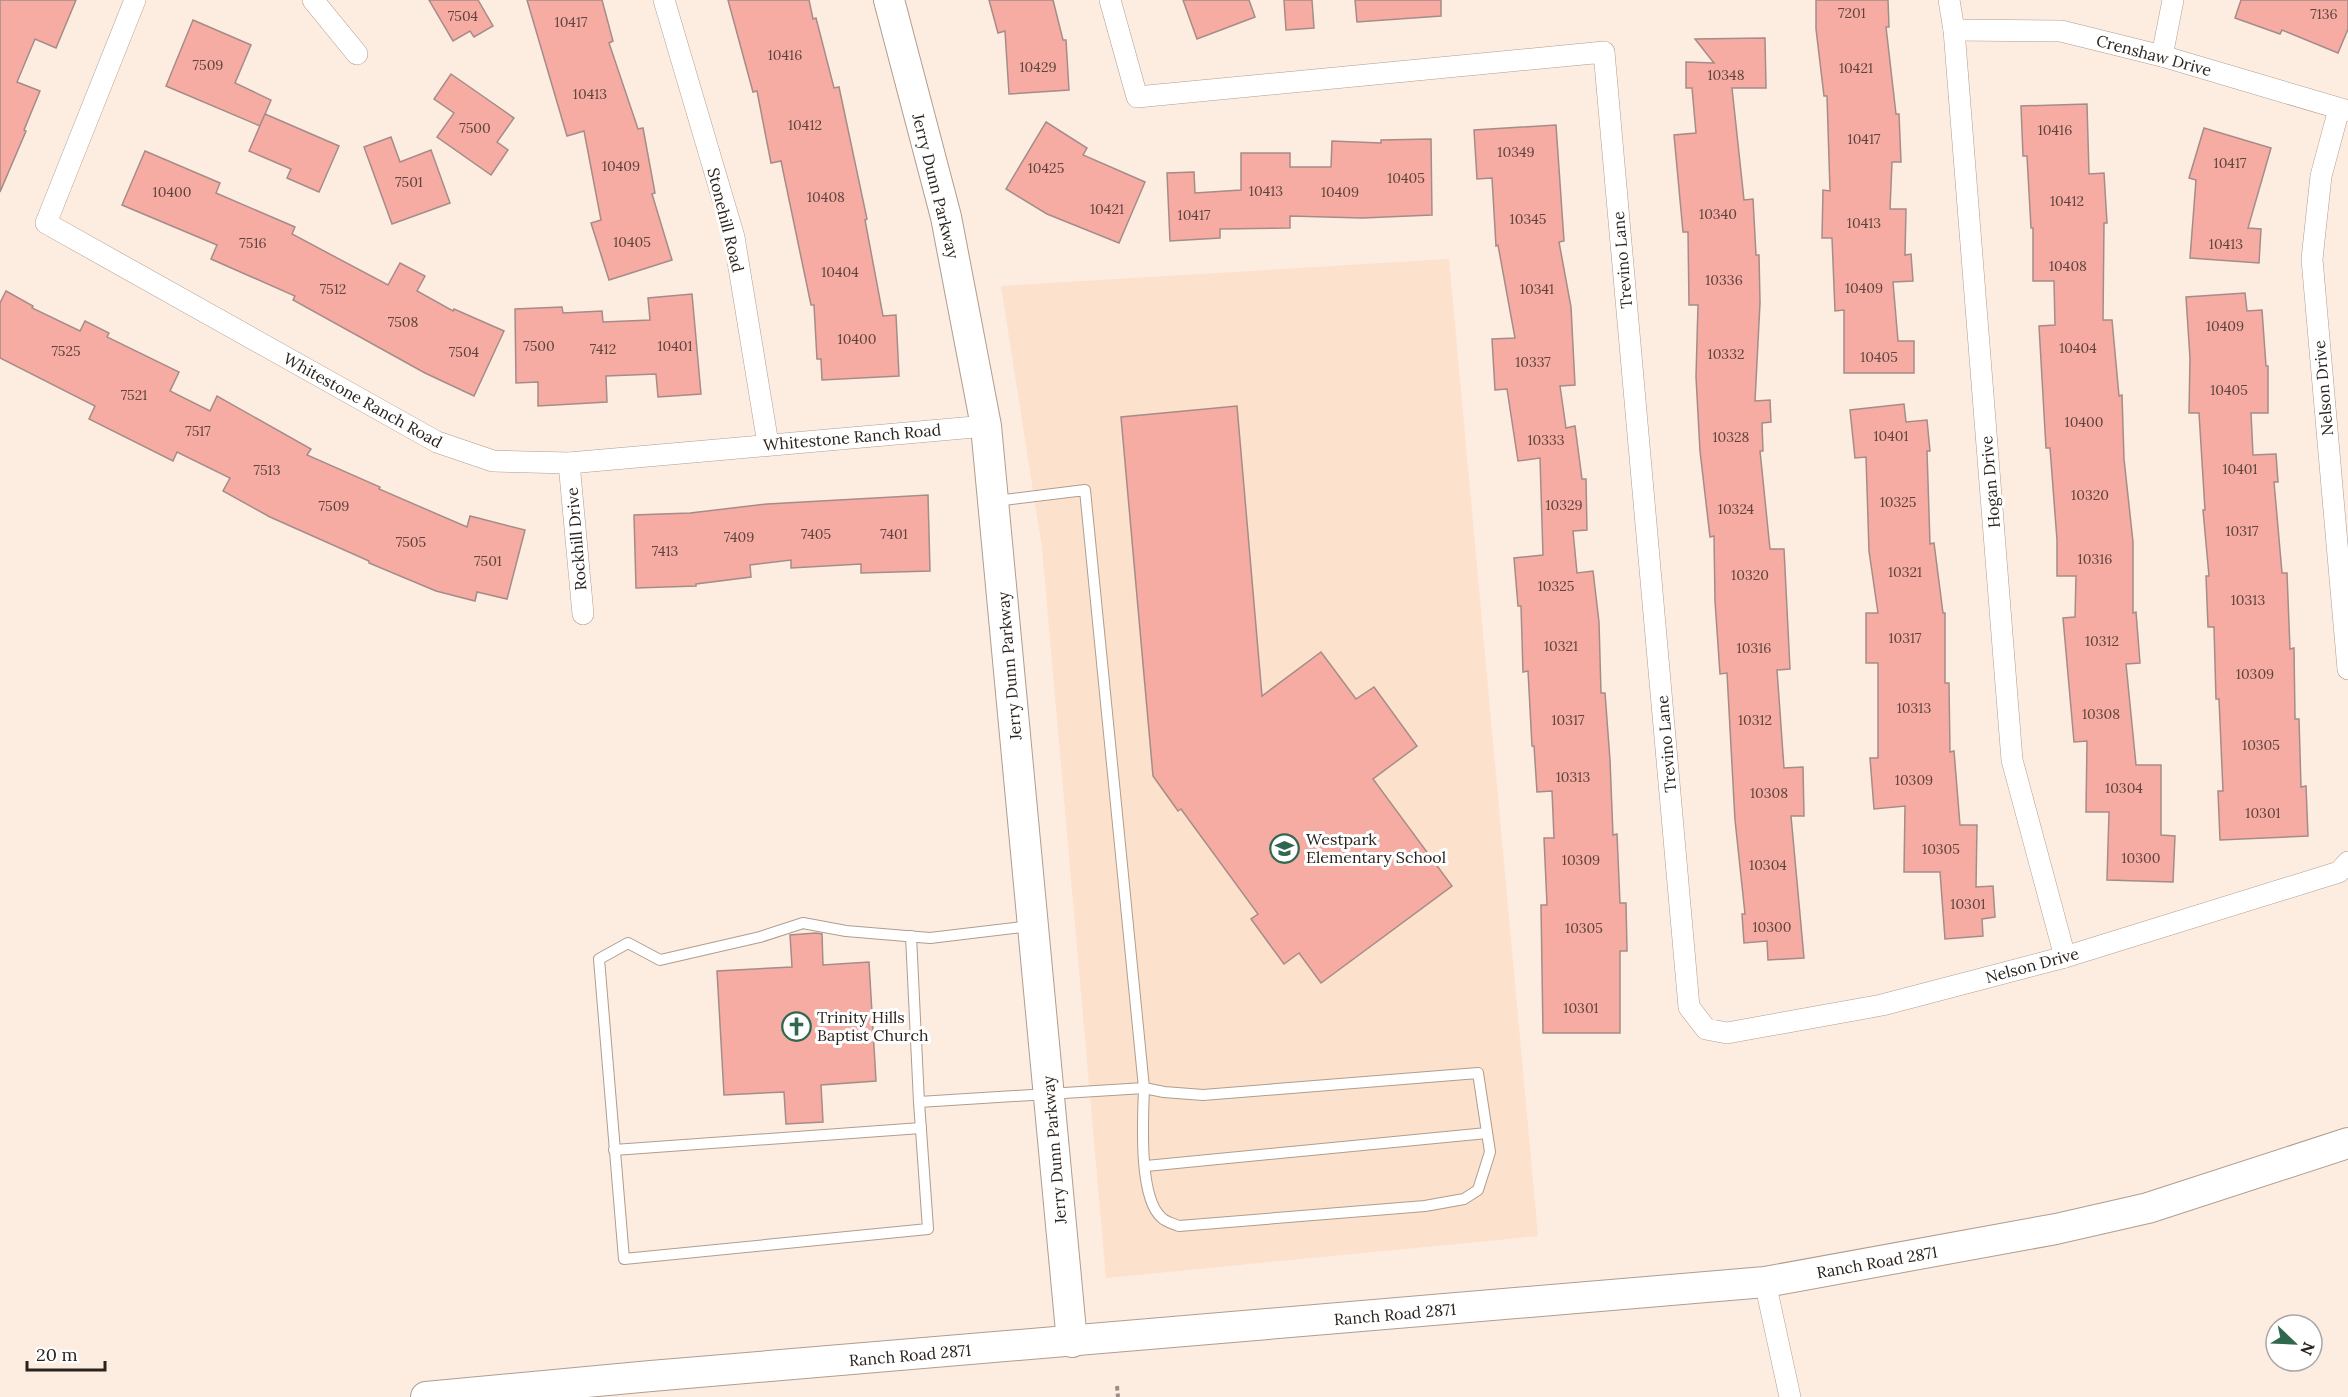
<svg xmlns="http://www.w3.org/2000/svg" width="2348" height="1397" font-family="Lora,serif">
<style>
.built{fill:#fce1cc}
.building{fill:#f7aca3;stroke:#a58c89;stroke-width:1.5}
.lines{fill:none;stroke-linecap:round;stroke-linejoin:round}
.lane-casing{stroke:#b09d8e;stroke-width:12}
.street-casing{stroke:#b09d8e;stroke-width:22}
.secondary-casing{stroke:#b09d8e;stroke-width:32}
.path{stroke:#9a8d84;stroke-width:4;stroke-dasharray:4.5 3;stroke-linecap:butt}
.lane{stroke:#fff;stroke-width:10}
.street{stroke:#fff;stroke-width:21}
.secondary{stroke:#fff;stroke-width:30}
.labels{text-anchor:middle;stroke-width:6;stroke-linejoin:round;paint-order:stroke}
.number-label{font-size:14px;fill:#5d453e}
.street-label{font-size:16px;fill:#2a231d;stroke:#fff}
.poi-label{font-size:16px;fill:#2a231d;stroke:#fff;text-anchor:start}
</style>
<rect width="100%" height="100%" fill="#fdece0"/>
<!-- built -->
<path class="built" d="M1449,259L1538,1236L1106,1278L1042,548L1001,286Z"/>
<!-- building -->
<g class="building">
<path d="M0,0H76L56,48L35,39L17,82L40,91L24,130L26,131L0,192Z"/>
<path d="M429,0H478L493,26L474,37L470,31L453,41Z"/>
<path d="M527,0H602L613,41L609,43L638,129L643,128L655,193L652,194L672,260L609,280L591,223L601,220L584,131L567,136Z"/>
<path d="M728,0H809L813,19L816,18L834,88L839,87L867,219L865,220L883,316L896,315L899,376L822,380L821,359H817L814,305H811L781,161L771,163L757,91L753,92Z"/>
<path d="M989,0H1053L1063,40H1066L1069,90L1009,94L1005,31L998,33Z"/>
<path d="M1183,0H1249L1255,17L1197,39Z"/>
<path d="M1284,0H1312L1314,28L1286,30Z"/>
<path d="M1355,0H1441V16L1357,22Z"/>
<path d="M1816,0H1888L1889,27H1886L1896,114H1899L1901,162H1892L1890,209H1906L1905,255L1911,254L1913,281L1893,282L1898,341H1914V373H1844V310L1835,311L1832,238H1822L1823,190L1830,191L1827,96H1824L1816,29Z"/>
<path d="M2241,0H2348V29L2338,53L2282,30L2280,34L2235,18Z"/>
<path d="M193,20L251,45L235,83L271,100L260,126L166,86Z"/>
<path d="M1765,38L1766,88H1732L1744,200L1753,199L1756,255H1759L1760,303L1755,401L1770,400L1771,422L1762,423L1763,451H1760L1770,549H1784L1790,669L1777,670L1784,768L1803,767L1804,816H1791L1804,958L1768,960L1767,941L1744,943L1742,914H1745L1735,820L1727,673L1720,674L1715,601L1714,536L1710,537L1700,451L1696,377L1698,305H1689L1688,232H1683L1674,135L1696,133L1692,88H1686V62L1714,63L1695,39Z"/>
<path d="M451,74L514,118L497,142L508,150L491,175L437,137L454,113L434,99Z"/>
<path d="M2087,104L2089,174L2104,173L2107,223H2104L2103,320H2112L2119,396L2122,395L2124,459L2133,542V613L2136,612L2140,663L2126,664L2136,765H2161V835L2175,836L2173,882L2107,880L2109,812H2086L2087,741L2074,742L2063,618L2075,617L2076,576H2057V540L2050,448H2046L2039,326L2055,325L2054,281H2033V228H2031L2027,156H2023L2021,106Z"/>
<path d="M265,114L339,146L319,192L287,178L291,169L249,151Z"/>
<path d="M1046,122L1087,148L1083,155L1145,182L1119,243L1047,214L1006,189Z"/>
<path d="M1556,125L1564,241L1559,242L1571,307L1575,385L1560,386L1566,428L1575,426L1582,479H1586L1587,530L1573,531L1577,573L1593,571L1599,622L1601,693H1605L1610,760L1613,835L1617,834L1620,903H1626L1627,951H1620V1033H1543L1541,905H1547L1544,838H1554L1552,791L1537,792L1534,746H1532L1528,671L1523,672L1521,606H1518L1514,558L1543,555L1540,458L1518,461L1507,389L1495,390L1492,339L1515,338L1498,245L1496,246L1492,178L1477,179L1474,130Z"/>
<path d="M2204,128L2271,148L2248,228L2261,229L2259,263L2190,258L2196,180L2189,178Z"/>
<path d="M391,137L400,162L431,150L450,203L392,224L364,147Z"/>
<path d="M1431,139L1432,215L1362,218L1290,216V228L1220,229V238L1170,241L1167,173L1194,172L1195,193L1241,190V153H1290V167H1331L1332,141L1381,143V140Z"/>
<path d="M145,151L220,183L216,193L295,227L292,234L388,285L400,263L425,276L417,291L453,311L454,309L504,331L474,396L425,373L293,300L295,296L211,259L217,245L122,205Z"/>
<path d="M6,291L33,306L32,308L80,331L85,321L109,333L107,337L179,372L170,391L210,411L217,396L311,449L307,455L380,487L379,489L467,527L470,516L525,530L507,599L477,592L475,601L436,591L369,563V561L270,517L223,491L230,478L177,452L173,461L89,419L95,406L0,358V303Z"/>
<path d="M2245,293L2247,311L2262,310L2266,366H2268V413H2251L2253,455L2276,454L2278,482H2274L2282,573H2287L2290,649L2294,648L2295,719H2299L2301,787L2306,786L2308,836L2220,840L2218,791H2223L2219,699H2216L2214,627H2208L2206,576H2209L2203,510H2205L2199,413H2189L2190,358L2186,297Z"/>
<path d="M692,294L701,394L658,397L656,374L606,376L607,402L538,406V382L516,383L515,309L562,307L563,313L602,311L603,322L650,320L648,298Z"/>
<path d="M1904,404L1906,422L1927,420L1930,451H1927L1930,544L1934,543L1943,613H1945V683H1949L1950,752L1954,751L1960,825H1977L1976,887L1993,886L1995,917L1982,919L1983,936L1945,939L1940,872H1904L1905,806L1874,809L1870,758H1878V663H1866V613H1878L1869,551L1866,457L1855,458L1850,410Z"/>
<path d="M1237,406L1262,696L1321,652L1356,699L1374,687L1417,746L1373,779L1452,886L1321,983L1299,953L1284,964L1251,919L1258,914L1181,809L1178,811L1153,776L1121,417Z"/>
<path d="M928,495L930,571L861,573V564L791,568V560L750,565L751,577L696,584V586L636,588L634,515L690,513L767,504Z"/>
<path d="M816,933L822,934L823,965L869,962L876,1081L821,1085L823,1122L786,1124L784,1092L724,1095L717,971L792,967L790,935Z"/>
</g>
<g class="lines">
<defs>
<g id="lane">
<path d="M996,501L1085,490L1144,1088L919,1102L928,1229L624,1259L599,959L628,943L660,960L760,937L803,923L846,931L930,938L1030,926"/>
<path d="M911,936L919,1102"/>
<path d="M1478,1073L1490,1152L1478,1190L1464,1199L1425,1206L1179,1226C1174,1224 1166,1222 1162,1218C1138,1198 1143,1118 1144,1088L1164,1092L1203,1095Z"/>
<path d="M614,1150L921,1128"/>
<path d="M1146,1166L1487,1133"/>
</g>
<g id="street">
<path d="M135,0L46,223L437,442L493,461L569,463L986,426"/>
<path d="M313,0L357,54"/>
<path d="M664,0L734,237L768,444"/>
<path d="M1110,0L1137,97L1604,52L1689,1007L1706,1029L1727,1033L1882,1005L2065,957L2339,872L2348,862"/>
<path d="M1949,0L1954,30L2012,760L2065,957"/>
<path d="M1954,30L2061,31L2162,56L2348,111"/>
<path d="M2162,56L2173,0"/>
<path d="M2339,109L2321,176L2312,259L2348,669"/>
<path d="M569,463L583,614"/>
<path d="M1765,1282L1790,1397"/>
</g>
<g id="secondary">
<path d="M889,0L946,217L986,426L1072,1342"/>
<path d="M426,1397L651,1376L1765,1282L2056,1229L2148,1208L2348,1143"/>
</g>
</defs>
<!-- lane casing -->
<use href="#lane" class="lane-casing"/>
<!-- street casing -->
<use href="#street" class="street-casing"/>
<!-- secondary casing -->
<use href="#secondary" class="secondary-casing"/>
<!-- path -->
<path class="path" d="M1117,1386L1118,1397"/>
<!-- lane -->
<use href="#lane" class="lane"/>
<!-- street -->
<use href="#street" class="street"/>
<!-- secondary -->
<use href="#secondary" class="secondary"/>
</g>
<!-- icons -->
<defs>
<symbol id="school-ring" viewBox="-11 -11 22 22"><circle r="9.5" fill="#fff" stroke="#30684f" stroke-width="1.5"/><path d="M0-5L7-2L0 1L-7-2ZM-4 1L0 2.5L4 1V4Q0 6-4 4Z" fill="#30684f"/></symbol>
<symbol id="church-ring" viewBox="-11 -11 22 22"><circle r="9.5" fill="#fff" stroke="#30684f" stroke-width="1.5"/><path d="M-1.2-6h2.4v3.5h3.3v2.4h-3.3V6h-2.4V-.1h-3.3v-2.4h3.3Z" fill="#30684f"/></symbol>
</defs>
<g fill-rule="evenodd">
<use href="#school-ring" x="1268" y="832" width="33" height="33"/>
<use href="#church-ring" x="780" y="1010" width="33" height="33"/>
</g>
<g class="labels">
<!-- number labels -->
<g class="number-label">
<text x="1852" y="18">7201</text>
<text x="2324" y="19">7136</text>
<text x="463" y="21">7504</text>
<text x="571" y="27">10417</text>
<text x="785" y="60">10416</text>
<text x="208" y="70">7509</text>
<text x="1038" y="72">10429</text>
<text x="1856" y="73">10421</text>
<text x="1726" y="80">10348</text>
<text x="590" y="99">10413</text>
<text x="805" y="130">10412</text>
<text x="475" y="133">7500</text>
<text x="2055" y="135">10416</text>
<text x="1864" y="144">10417</text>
<text x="1516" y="157">10349</text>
<text x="2230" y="168">10417</text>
<text x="621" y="171">10409</text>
<text x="1046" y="173">10425</text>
<text x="1406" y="183">10405</text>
<text x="409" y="187">7501</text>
<text x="1266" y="196">10413</text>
<text x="172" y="197">10400</text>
<text x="1340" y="197">10409</text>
<text x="826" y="202">10408</text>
<text x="2067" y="206">10412</text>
<text x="1107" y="214">10421</text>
<text x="1718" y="219">10340</text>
<text x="1194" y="220">10417</text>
<text x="1528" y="224">10345</text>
<text x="1864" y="228">10413</text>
<text x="632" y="247">10405</text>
<text x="253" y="248">7516</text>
<text x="2226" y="249">10413</text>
<text x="2068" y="271">10408</text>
<text x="840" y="277">10404</text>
<text x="1724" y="285">10336</text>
<text x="1864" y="293">10409</text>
<text x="333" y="294">7512</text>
<text x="1537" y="294">10341</text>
<text x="403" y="327">7508</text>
<text x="2225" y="331">10409</text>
<text x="857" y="344">10400</text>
<text x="539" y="351">7500</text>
<text x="675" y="351">10401</text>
<text x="2078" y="353">10404</text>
<text x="603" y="354">7412</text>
<text x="66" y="356">7525</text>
<text x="464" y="357">7504</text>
<text x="1726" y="359">10332</text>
<text x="1879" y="362">10405</text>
<text x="1533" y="367">10337</text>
<text x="2229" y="395">10405</text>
<text x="134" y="400">7521</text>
<text x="2084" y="427">10400</text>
<text x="198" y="436">7517</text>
<text x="1891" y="441">10401</text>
<text x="1731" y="442">10328</text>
<text x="1546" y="445">10333</text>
<text x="2240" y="474">10401</text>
<text x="267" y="475">7513</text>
<text x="2090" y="500">10320</text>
<text x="1898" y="507">10325</text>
<text x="1564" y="510">10329</text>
<text x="334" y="511">7509</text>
<text x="1736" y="514">10324</text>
<text x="2242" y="536">10317</text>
<text x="816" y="539">7405</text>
<text x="894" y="539">7401</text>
<text x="739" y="542">7409</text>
<text x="411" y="547">7505</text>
<text x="665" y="556">7413</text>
<text x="2095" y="564">10316</text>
<text x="488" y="566">7501</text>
<text x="1905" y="577">10321</text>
<text x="1750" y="580">10320</text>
<text x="1556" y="591">10325</text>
<text x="2248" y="605">10313</text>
<text x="1905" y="643">10317</text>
<text x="2102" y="646">10312</text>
<text x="1561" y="651">10321</text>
<text x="1754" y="653">10316</text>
<text x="2255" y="679">10309</text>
<text x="1914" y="713">10313</text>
<text x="2101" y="719">10308</text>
<text x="1568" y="725">10317</text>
<text x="1755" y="725">10312</text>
<text x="2261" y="750">10305</text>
<text x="1573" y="782">10313</text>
<text x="1914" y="785">10309</text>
<text x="2124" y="793">10304</text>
<text x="1769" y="798">10308</text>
<text x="2263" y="818">10301</text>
<text x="1941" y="854">10305</text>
<text x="2141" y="863">10300</text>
<text x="1581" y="865">10309</text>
<text x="1768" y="870">10304</text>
<text x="1968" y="909">10301</text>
<text x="1772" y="932">10300</text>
<text x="1584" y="933">10305</text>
<text x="1581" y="1013">10301</text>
</g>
<!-- street labels -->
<g class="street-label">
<text transform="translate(2154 55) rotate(15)" y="6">Crenshaw Drive</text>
<text transform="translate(936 186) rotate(76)" y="6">Jerry Dunn Parkway</text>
<text transform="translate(726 220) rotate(76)" y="6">Stonehill Road</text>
<text transform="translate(1622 260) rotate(-95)" y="6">Trevino Lane</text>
<text transform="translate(2323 388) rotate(-95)" y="6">Nelson Drive</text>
<text transform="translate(363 400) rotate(29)" y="6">Whitestone Ranch Road</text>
<text transform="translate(852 437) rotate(-5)" y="6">Whitestone Ranch Road</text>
<text transform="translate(1990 482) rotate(-95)" y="6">Hogan Drive</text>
<text transform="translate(576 539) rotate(-95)" y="6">Rockhill Drive</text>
<text transform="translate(1009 666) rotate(-95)" y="6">Jerry Dunn Parkway</text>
<text transform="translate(1666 744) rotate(-95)" y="6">Trevino Lane</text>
<text transform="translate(2032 965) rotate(-15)" y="6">Nelson Drive</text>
<text transform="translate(1054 1150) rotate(-95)" y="6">Jerry Dunn Parkway</text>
<text transform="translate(1877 1262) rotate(-10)" y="6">Ranch Road 2871</text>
<text transform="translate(1395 1314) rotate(-5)" y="6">Ranch Road 2871</text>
<text transform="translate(910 1355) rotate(-5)" y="6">Ranch Road 2871</text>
</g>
<!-- poi labels -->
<g class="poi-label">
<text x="1306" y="845">Westpark<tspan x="1306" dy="18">Elementary School</tspan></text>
<text x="817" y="1023">Trinity Hills<tspan x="817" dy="18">Baptist Church</tspan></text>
</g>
</g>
<!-- north arrow -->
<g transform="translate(2294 1343) rotate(113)"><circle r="28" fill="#ffffff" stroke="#aaa7a5" stroke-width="1.5"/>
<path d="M0-4.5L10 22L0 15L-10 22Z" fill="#30684f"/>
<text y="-9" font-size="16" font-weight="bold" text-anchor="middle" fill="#2a231d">N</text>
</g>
<!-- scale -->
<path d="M27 1361v9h78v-9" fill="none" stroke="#2a231d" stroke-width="3"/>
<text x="36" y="1361" font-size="18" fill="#2a231d" stroke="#ffffff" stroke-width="4.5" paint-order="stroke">20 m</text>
</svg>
